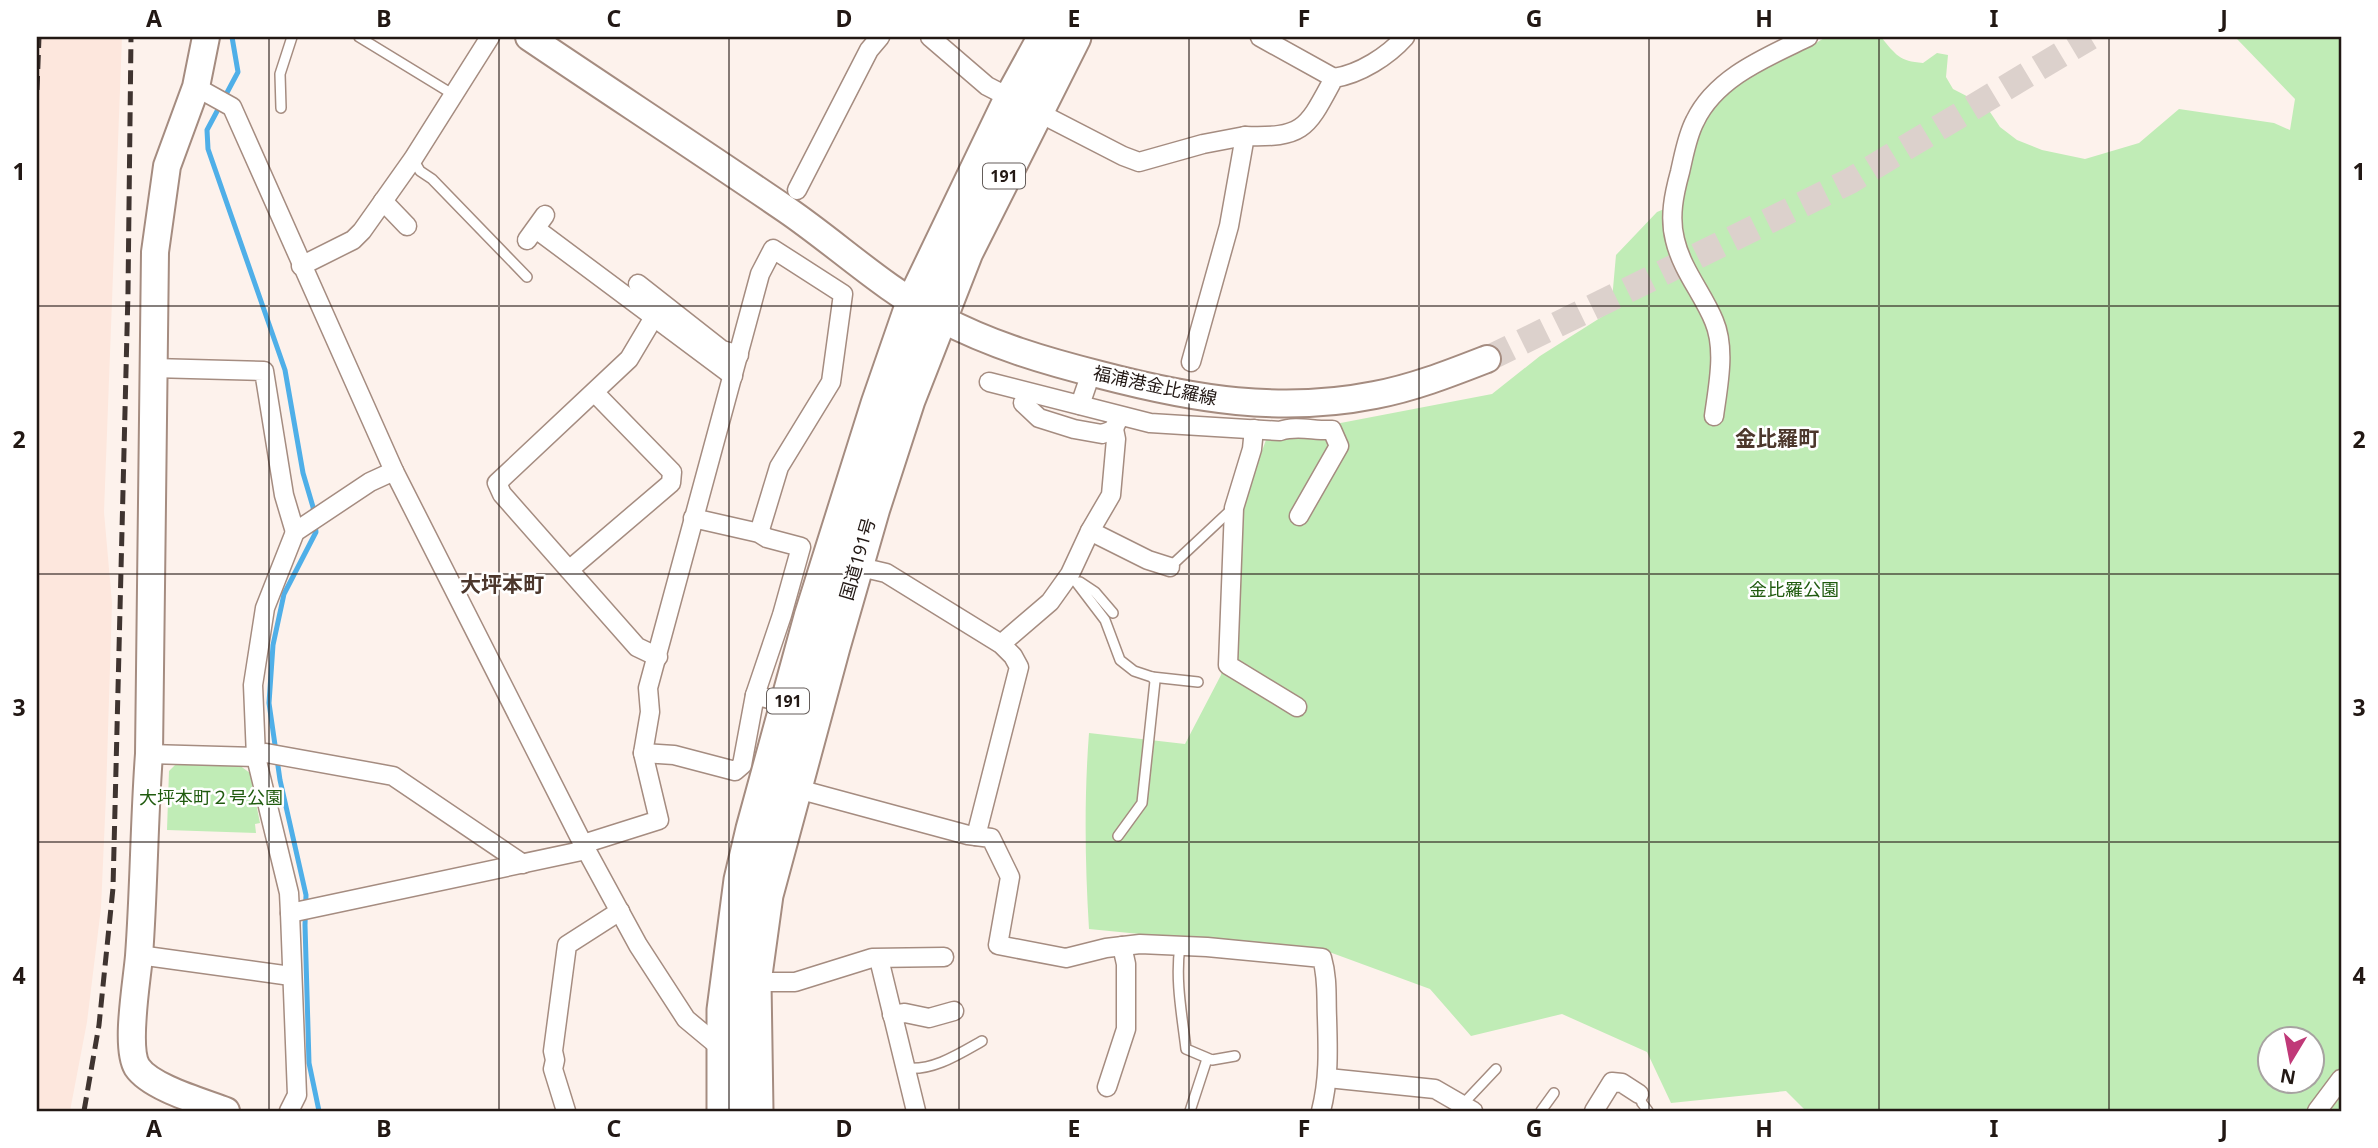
<svg xmlns="http://www.w3.org/2000/svg" width="2378" height="1148" font-family="'Noto Sans','Noto Sans JP',sans-serif">
<style>
.built{fill:#fde7dd}
.green{fill:#c0ecb6;fill-rule:evenodd}
.lines{fill:none;stroke-linecap:round;stroke-linejoin:round}
.stream{stroke:#4fafe8;stroke-width:5}
.secondary-tunnel{stroke:#dcd1cc;stroke-width:26;stroke-dasharray:26 13;stroke-linecap:butt}
.lane-casing{stroke:#a58c80;stroke-width:12}
.street-casing{stroke:#a58c80;stroke-width:21}
.secondary-casing{stroke:#a58c80;stroke-width:30}
.highway-casing{stroke:#a58c80;stroke-width:37}
.lane{stroke:#fff;stroke-width:9}
.street{stroke:#fff;stroke-width:18}
.secondary{stroke:#fff;stroke-width:26}
.highway{stroke:#fff;stroke-width:33}
.rail{stroke:#3f3430;stroke-width:5;stroke-dasharray:14 7;stroke-linecap:butt}
.grid{fill:none;stroke:#221814;stroke-width:2;stroke-opacity:0.55}
.labels{text-anchor:middle;stroke-width:5;stroke-linejoin:round;paint-order:stroke}
.shield{fill:#fff;stroke:#645d5a;stroke-width:2}
.shield-label{font-size:16px;font-weight:bold;fill:#221814}
.street-label{font-size:18px;fill:#221814;stroke:#fff}
.park-label{font-size:18px;fill:#205b0f;stroke:#fff}
.quarter-label{font-size:21px;font-weight:bold;fill:#4c372c;stroke:#fff}
.neatline{fill:none;stroke:#221814;stroke-width:2.5}
.grid-label{font-size:23px;text-anchor:middle;font-weight:bold;fill:#221814}
</style>
<rect width="100%" height="100%" fill="#fdf2ec"/>
<!-- built -->
<path class="built" d="M40,37H122L104,512L112,603L106,795L101,908L87,1022L70,1111H37V116Z"/>
<!-- green -->
<g class="green">
<path d="M1826,37H1881C1896,55 1899,61 1923,63L1937,53L1948,55L1946,77L1953,89L1986,106L2000,127L2017,140L2042,150L2085,159L2139,143L2179,109L2274,123L2290,130L2295,99L2237,39L2232,37H2341V1111H1806L1786,1091L1671,1103L1647,1052L1562,1014L1471,1036L1430,989L1332,953L1089,929C1085,863 1084,799 1089,733L1185,744L1221,675L1243,504L1267,437L1492,394L1540,356L1611,311L1616,255L1657,212L1681,202C1686,176 1691,148 1703,124C1727,78 1785,63 1826,37ZM2270,1040H2312V1082H2270Z"/>
<path d="M176,764L239,765L250,773L260,823L255,824L256,833L167,830L169,771Z"/>
</g>
<g class="lines">
<!-- stream -->
<path class="stream" d="M232,37L238,72L207,130L208,149L285,370L303,473L313,507L316,532L284,594L273,645L269,703L280,780L306,895L305,925L309,1063L319,1111"/>
<!-- secondary-tunnel -->
<path class="secondary-tunnel" d="M1487,359L1850,181L2090,37"/>
<defs>
<g id="lane">
<path d="M359,37L454,95"/>
<path d="M281,108L280,74L292,37"/>
<path d="M413,159L420,171L432,179L527,277"/>
<path d="M1170,567L1233,508"/>
<path d="M1070,574L1105,620L1120,660L1134,671L1152,677L1155,681L1142,803L1118,836"/>
<path d="M1080,582L1095,592L1113,613"/>
<path d="M1152,677L1198,682"/>
<path d="M1180,946C1175,980 1182,1015 1186,1049L1212,1060L1235,1056"/>
<path d="M906,1068C933,1071 959,1054 982,1041"/>
<path d="M1639,1094L1642,1103L1648,1111"/>
<path d="M1462,1105L1496,1069"/>
<path d="M1190,1111L1207,1059"/>
<path d="M1541,1111L1554,1093"/>
</g>
<g id="street">
<path d="M930,37L987,86L1123,156L1139,162L1203,144L1245,136"/>
<path d="M1260,37L1334,78"/>
<path d="M196,87L232,107L394,471L583,844L638,945L686,1019L722,1049H726"/>
<path d="M797,190L869,50L880,37"/>
<path d="M383,201L407,226"/>
<path d="M536,229L733,376"/>
<path d="M527,240L545,215"/>
<path d="M301,266L353,240L362,231L413,159L490,37"/>
<path d="M638,284L722,350L739,355"/>
<path d="M654,317L629,359L497,483L502,494L637,647L658,657"/>
<path d="M1191,362L1229,226L1245,136C1305,138 1307,128 1334,78C1360,74 1388,56 1405,37"/>
<path d="M153,368L264,371L284,495L295,532"/>
<path d="M989,382L1150,423L1280,431C1296,425 1314,431 1332,430L1339,446L1299,516"/>
<path d="M1023,403L1039,418L1074,429L1102,434L1113,430L1119,418"/>
<path d="M1080,405L1091,373"/>
<path d="M1714,416C1718,386 1726,349 1714,321C1703,294 1682,270 1675,240C1669,217 1674,194 1680,172C1684,155 1687,136 1695,121C1716,77 1767,57 1808,37"/>
<path d="M1254,429L1252,449L1234,508L1228,665L1297,707"/>
<path d="M693,518L759,533L767,538L801,547L782,615L755,695"/>
<path d="M1090,531L1148,560L1170,567"/>
<path d="M856,566L886,573L1001,644L1013,656L1019,667L976,836"/>
<path d="M569,570L671,483L672,472L595,393"/>
<path d="M1001,644L1050,602L1070,574L1090,531L1111,495L1116,439L1114,429"/>
<path d="M643,753L674,755L735,771L742,765L755,695L787,704"/>
<path d="M149,754L256,757L266,753L393,776L523,864"/>
<path d="M794,788L968,835L991,838L1010,877L998,945L1066,958L1106,948L1140,944L1207,947L1322,958C1328,979 1326,997 1327,1018C1328,1050 1329,1080 1321,1111"/>
<path d="M583,844L659,820L643,753L650,712L648,688L760,274L773,249L843,294L831,382L779,467L759,533"/>
<path d="M290,913L586,850"/>
<path d="M139,955L291,976"/>
<path d="M879,959L916,1111"/>
<path d="M754,982H795L872,958L944,957"/>
<path d="M892,1015L905,1013L929,1018L954,1011"/>
<path d="M1328,1078L1435,1089L1473,1111"/>
<path d="M1107,1087L1126,1029V964L1122,946"/>
<path d="M289,1111L297,1095L290,913L289,893L256,757L253,685L265,608L295,532L370,482L394,471"/>
<path d="M566,1111L553,1069L555,1060L553,1051L567,945L620,911"/>
<path d="M1594,1111L1612,1082L1622,1083L1639,1094"/>
<path d="M2317,1111L2341,1079"/>
</g>
<g id="secondary">
<path d="M206,37L196,87L167,166L155,252L149,754C144,821 144,889 139,956C137,981 125,1047 137,1067C151,1088 203,1102 226,1111"/>
<path d="M529,37C615,95 702,152 787,210C838,245 885,290 940,318C991,345 1045,361 1101,375C1193,399 1280,414 1375,395C1413,388 1451,373 1487,359"/>
</g>
<g id="highway">
<path d="M724,1111V1010L741,880L753,829L811,617L878,404L913,303L1011,99L1045,37"/>
<path d="M756,1111L754,982L766,895L833,647L873,508L908,400L966,252L1074,37"/>
</g>
</defs>
<!-- lane casing -->
<use href="#lane" class="lane-casing"/>
<!-- street casing -->
<use href="#street" class="street-casing"/>
<!-- secondary casing -->
<use href="#secondary" class="secondary-casing"/>
<!-- highway casing -->
<use href="#highway" class="highway-casing"/>
<!-- lane -->
<use href="#lane" class="lane"/>
<!-- street -->
<use href="#street" class="street"/>
<!-- secondary -->
<use href="#secondary" class="secondary"/>
<!-- highway -->
<use href="#highway" class="highway"/>
<!-- rail -->
<g class="rail">
<path d="M37,90L39,37"/>
<path d="M84,1111L99,1025L113,888L128,292L131,37"/>
</g>
</g>
<!-- grid -->
<path class="grid" d="M269,37V1111M499,37V1111M729,37V1111M959,37V1111M1189,37V1111M1419,37V1111M1649,37V1111M1879,37V1111M2109,37V1111M37,306H2341M37,574H2341M37,842H2341"/>
<g class="labels">
<!-- shield labels -->
<g class="shield">
<rect x="983" y="163.5" width="42" height="25" rx="5"/>
<rect x="767" y="688.5" width="42" height="25" rx="5"/>
</g>
<g class="shield-label">
<text x="1004" y="182">191</text>
<text x="788" y="707">191</text>
</g>
<!-- street labels -->
<g class="street-label">
<text transform="translate(1155 386) rotate(12)" y="6">福浦港金比羅線</text>
<text transform="translate(858 559) rotate(-74)" y="6">国道191号</text>
</g>
<!-- park labels -->
<g class="park-label">
<text x="1794" y="596">金比羅公園</text>
<text x="211" y="804">大坪本町２号公園</text>
</g>
<!-- quarter labels -->
<g class="quarter-label">
<text x="1777" y="446">金比羅町</text>
<text x="502" y="592">大坪本町</text>
</g>
</g>
<!-- border -->
<rect width="2378" height="1148" fill="none" stroke="#ffffff" stroke-width="77"/>
<!-- north arrow -->
<g transform="translate(2291 1060) rotate(190)"><circle r="33" fill="#ffffff" stroke="#a7a3a1" stroke-width="2"/>
<path d="M0-5L12 26L0 18L-12 26Z" fill="#c03978"/>
<text y="-10" font-size="19" font-weight="bold" text-anchor="middle" fill="#221814">N</text>
</g>
<rect x="38" y="38" width="2302" height="1072" class="neatline"/>
<g class="grid-label">
<text x="154" y="27">A</text>
<text x="384" y="27">B</text>
<text x="614" y="27">C</text>
<text x="844" y="27">D</text>
<text x="1074" y="27">E</text>
<text x="1304" y="27">F</text>
<text x="1534" y="27">G</text>
<text x="1764" y="27">H</text>
<text x="1994" y="27">I</text>
<text x="2224" y="27">J</text>
<text x="19" y="180">1</text>
<text x="2359" y="180">1</text>
<text x="19" y="448">2</text>
<text x="2359" y="448">2</text>
<text x="19" y="716">3</text>
<text x="2359" y="716">3</text>
<text x="19" y="984">4</text>
<text x="2359" y="984">4</text>
<text x="154" y="1137">A</text>
<text x="384" y="1137">B</text>
<text x="614" y="1137">C</text>
<text x="844" y="1137">D</text>
<text x="1074" y="1137">E</text>
<text x="1304" y="1137">F</text>
<text x="1534" y="1137">G</text>
<text x="1764" y="1137">H</text>
<text x="1994" y="1137">I</text>
<text x="2224" y="1137">J</text>
</g>
</svg>
